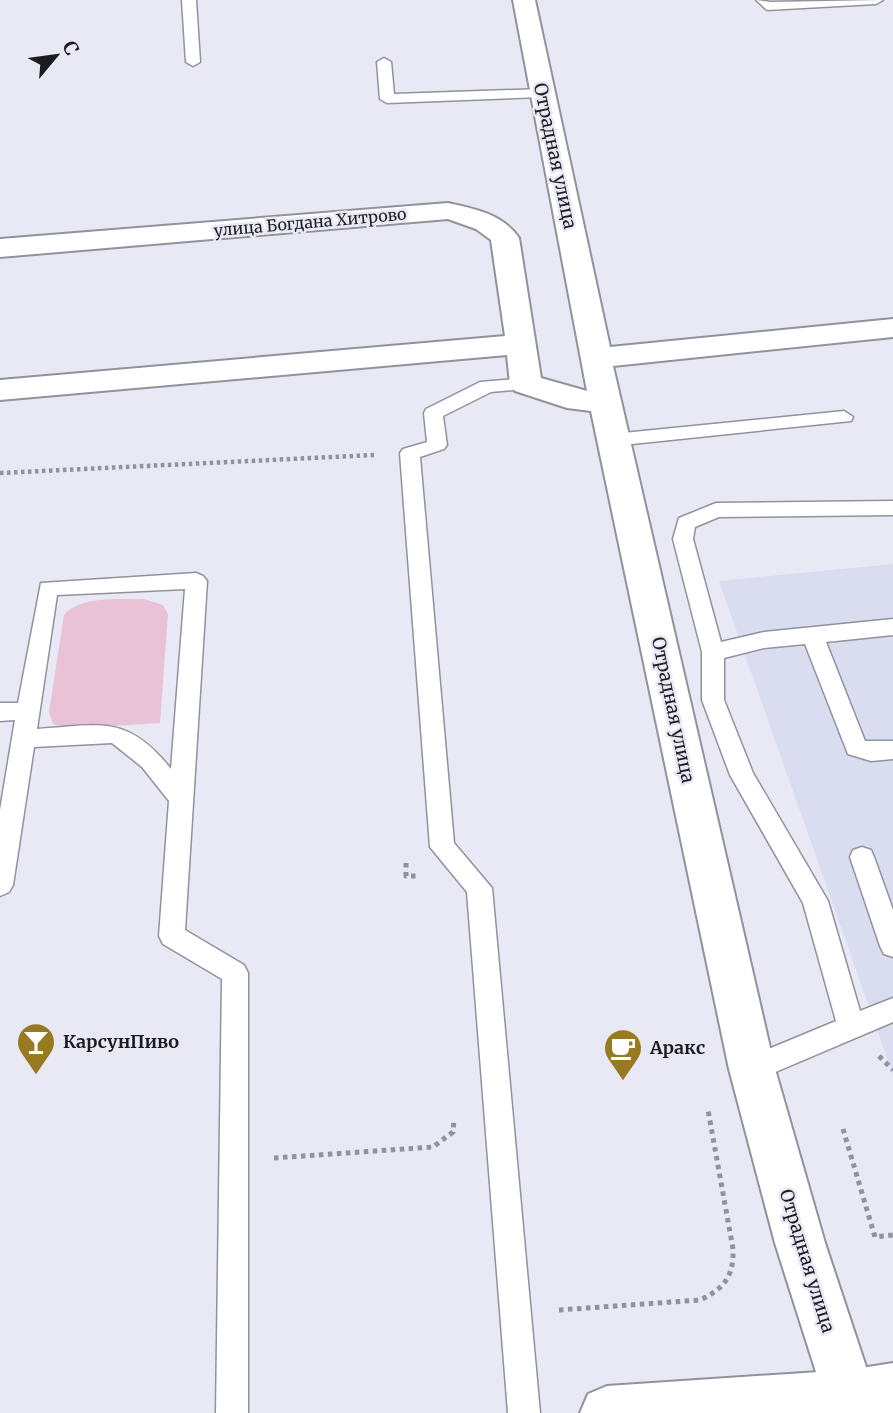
<svg xmlns="http://www.w3.org/2000/svg" width="893" height="1413" font-family="Merriweather,serif">
<style>
.built{fill:#dadcef}
.green{fill:#eac2d5}
.lines{fill:none;stroke-linecap:round;stroke-linejoin:round}
.service-casing{stroke:#90929c;stroke-width:3}
.minor-casing{stroke:#90929c;stroke-width:4}
.tertiary-casing{stroke:#90929c;stroke-width:4}
.path-far1{stroke:#92929b;stroke-width:4.5;stroke-dasharray:3.5 3.5;stroke-linecap:butt}
.path{stroke:#92929b;stroke-width:5;stroke-dasharray:4.5 4.5;stroke-linecap:butt}
.service{fill:#fff;fill-rule:evenodd}
.minor{fill:#fff;fill-rule:evenodd}
.tertiary{fill:#fff;fill-rule:evenodd}
.labels{text-anchor:middle;stroke-width:5;stroke-linejoin:round;paint-order:stroke}
.far-street-label{font-size:16px;fill:#1c1c20;stroke:#e8e9f5}
.street-label{font-size:18px;fill:#1c1c20;stroke:#e8e9f5}
.poi-label{font-size:18px;font-weight:bold;fill:#1c1c20;stroke:#e8e9f5;text-anchor:start}
</style>
<rect width="100%" height="100%" fill="#e8e9f5"/>
<!-- built -->
<path class="built" d="M893,564V1075L719,581Z"/>
<!-- green -->
<path class="green" d="M144,599L163,605L168,614L160,723L69,729L53,724L49,712L64,615C81,595 120,600 144,599Z"/>
<g class="lines">
<defs>
<g id="service">
<path d="M182,0H196L200,62L193,66L186,62Z"/>
<path d="M756,0L771,2L883,0L876,4L767,10Z"/>
<path d="M384,58L391,62L394,94L542,89L549,93L542,97L387,103L380,99L377,62Z"/>
<path d="M526,378L533,380L535,384L533,388L491,392L443,416L447,445L444,449L420,457L454,843L492,888L540,1413H508L467,892L430,847L400,453L403,449L427,442L424,413L426,409L480,382Z"/>
<path d="M844,411L853,417L851,421L613,446L603,440L613,434Z"/>
<path d="M893,501V515L719,517L695,527L693,539L721,642L764,632L893,619V635L826,642L865,741H893V759L871,761L848,754L805,644L764,648L724,658V700L753,773L828,901L860,1011L893,998V1022L752,1082L742,1078L738,1069L742,1060L836,1021L803,903L730,775L702,700V652L673,539L679,518L716,503Z"/>
<path d="M196,573L203,576L207,581L185,930L244,965L248,973V1413H216L222,979L163,944L159,936L169,801L142,767L112,743L34,747L13,885L9,892L0,896V810L15,720L0,721V703H18L41,583ZM185,589L171,769C127,714 101,725 37,729L57,595Z"/>
<path d="M862,847L871,850L874,857L893,910V957L884,954L880,946L850,857L853,850Z"/>
</g>
<path id="minor" d="M513,0H535L610,347L893,319V337L613,366L775,1069L825,1243L876,1397L869,1413H829L775,1243L729,1069L591,411L567,408L515,391L510,384L507,355L0,400V380L505,336L491,240L476,229L448,219L0,257V239L448,203C475,209 503,214 519,238L541,378L587,391Z"/>
<path id="tertiary" d="M893,1363V1413H580L588,1394L607,1386L849,1370Z"/>
</defs>
<!-- service casing -->
<use href="#service" class="service-casing"/>
<!-- minor casing -->
<use href="#minor" class="minor-casing"/>
<!-- tertiary casing -->
<use href="#tertiary" class="tertiary-casing"/>
<!-- path-far1 -->
<path class="path-far1" d="M0,473L374,455"/>
<!-- path -->
<g class="path">
<path d="M406,863V876H419"/>
<path d="M879,1056L893,1070"/>
<path d="M843,1129L875,1237L893,1235"/>
<path d="M274,1158L433,1147L453,1132L454,1119"/>
<path d="M559,1310L700,1300C724,1289 734,1276 733,1249L708,1110"/>
</g>
<!-- service -->
<use href="#service" class="service"/>
<!-- minor -->
<use href="#minor" class="minor"/>
<!-- tertiary -->
<use href="#tertiary" class="tertiary"/>
</g>
<!-- icons -->
<defs>
<symbol id="bar-pin" viewBox="-11 -11 22 30"><path d="M0 17L-7.5 6A9.5 9.5 0 1 1 7.5 6Z" fill="#977a22" stroke="#e8e9f5"/><path d="M-6-5H6L.8 .8V4.5H3.5V6h-7V4.5H-.8V.8Z" fill="#fff"/></symbol>
<symbol id="cafe-pin" viewBox="-11 -11 22 30"><path d="M0 17L-7.5 6A9.5 9.5 0 1 1 7.5 6Z" fill="#977a22" stroke="#e8e9f5"/><path d="M-5.5-4.5H6V0H3Q3 3.5 0 3.5H-2.5Q-5.5 3.5-5.5 0ZM3-3.2v2h1.7v-2ZM-6 4.5H4V6H-6Z" fill="#fff"/></symbol>
</defs>
<g fill-rule="evenodd">
<use href="#bar-pin" x="14" y="1020" width="44" height="60"/>
<use href="#cafe-pin" x="601" y="1026" width="44" height="60"/>
</g>
<g class="labels">
<!-- far-street labels -->
<g class="far-street-label">
<text transform="translate(310 222) rotate(-5)" y="6">улица Богдана Хитрово</text>
</g>
<!-- street labels -->
<g class="street-label">
<text transform="translate(555 156) rotate(78)" y="6">Отрадная улица</text>
<text transform="translate(673 710) rotate(78)" y="6">Отрадная улица</text>
<text transform="translate(807 1261) rotate(73)" y="6">Отрадная улица</text>
</g>
<!-- poi labels -->
<g class="poi-label">
<text x="63" y="1048">КарсунПиво</text>
<text x="650" y="1054">Аракc</text>
</g>
</g>
<!-- north arrow -->
<g transform="translate(56 56) rotate(61)" stroke="#e8e9f5" stroke-width="5" paint-order="stroke">
<path d="M0-5L12 26L0 18L-12 26Z" fill="#1c1c20"/>
<text y="-10" font-size="19" font-weight="bold" text-anchor="middle" fill="#1c1c20">С</text>
</g>
</svg>
